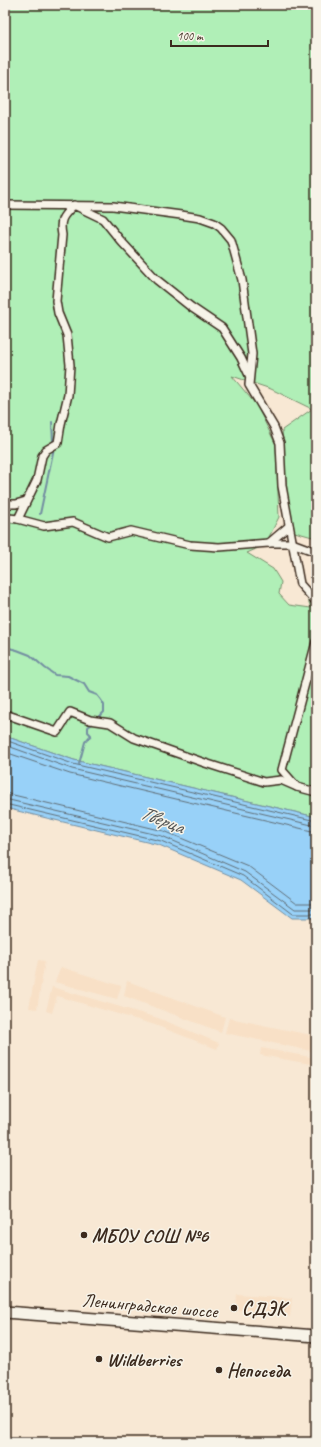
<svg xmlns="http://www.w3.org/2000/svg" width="321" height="1447" font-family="Caveat,sans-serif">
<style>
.built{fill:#f8e0c6}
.green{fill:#b0efb7;stroke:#768c6a}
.water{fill:#98d1f8;stroke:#738ea1}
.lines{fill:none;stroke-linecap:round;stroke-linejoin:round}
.shore{stroke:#606d75;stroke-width:1}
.stream{stroke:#738ea1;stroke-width:2}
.minor-casing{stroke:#3b2a1e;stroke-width:10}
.secondary-casing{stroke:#3b2a1e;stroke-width:14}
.minor{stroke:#f7f3e8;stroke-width:7}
.secondary{stroke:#f7f3e8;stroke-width:11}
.poi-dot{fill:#3b2a1e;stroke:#f7f3e8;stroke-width:1.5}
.labels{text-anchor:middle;stroke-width:3;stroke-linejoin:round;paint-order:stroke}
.poi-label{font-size:19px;font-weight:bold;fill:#3b2a1e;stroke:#f7f3e8;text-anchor:start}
.street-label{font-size:19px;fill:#3b2a1e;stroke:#f7f3e8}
.water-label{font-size:20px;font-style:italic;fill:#525454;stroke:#f7f3e8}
</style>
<rect width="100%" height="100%" fill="#f8e8d4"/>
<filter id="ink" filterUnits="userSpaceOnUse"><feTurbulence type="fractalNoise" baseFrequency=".025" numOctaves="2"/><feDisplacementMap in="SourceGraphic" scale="8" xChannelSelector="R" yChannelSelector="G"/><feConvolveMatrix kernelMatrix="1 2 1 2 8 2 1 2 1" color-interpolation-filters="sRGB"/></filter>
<g filter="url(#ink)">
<!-- built -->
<g class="built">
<path d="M38,960L45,961L37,1009L29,1008Z"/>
<path d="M61,967L121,986L117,999L55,982Z"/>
<path d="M127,981L225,1017L221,1032L124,996Z"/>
<path d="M52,987L158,1018L219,1043L217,1049L155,1025L57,996L52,1013L46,1011Z"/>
<path d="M229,1018L316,1036V1052L225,1033Z"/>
<path d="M261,1048L316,1058V1065L260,1055Z"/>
<path d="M237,1294L292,1298L290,1317L283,1314L236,1310Z"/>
</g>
<!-- green -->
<path class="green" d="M5,5H316V538L291,531L289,516L282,430L312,409L271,389L232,376L257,406L276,445L279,517L265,545L247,553L273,569L281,582L279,594L289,605L311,608L304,589L316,586V817L74,760L5,736Z"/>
<!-- water -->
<path class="water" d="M5,736L74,760L316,817V918H292L241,880L159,845L5,808Z"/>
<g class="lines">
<!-- shore -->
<g class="shore">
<path d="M5,740L73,764L316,821"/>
<path d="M5,745L72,769L316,826"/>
<path d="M5,752L70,774L316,832"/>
<path d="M5,793L164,831L248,866L297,903H316"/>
<path d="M5,799L162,836L245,872L295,909H316"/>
<path d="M5,804L161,841L243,876L293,914H316"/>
</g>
<!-- stream -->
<g class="stream">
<path d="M52,422L53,442"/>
<path d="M40,514L54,448"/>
<path d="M5,647L17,650L30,655L45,668L55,675L68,676L84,684L89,692L97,695L101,700L104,705V712L96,720"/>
<path d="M79,764L85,742L91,735L88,732V727L94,723"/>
</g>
<defs>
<g id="minor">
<path d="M5,205L113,206L181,215L200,218L214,223L221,228L231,240L242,280L252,354L249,385L274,427L280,443L282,486L300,584L316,602"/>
<path d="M5,504H16L26,501"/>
<path d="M5,516L9,518L18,519L37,480L42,456L46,450L58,443L61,424L68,395L70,365L67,335L58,313L56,301L62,235C59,219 63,216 74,205L103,219L120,240L157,280L191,307L222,328L241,358L249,375"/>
<path d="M18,519L44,526L73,522L108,537L131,531L190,545L219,547L269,543H292L316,552"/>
<path d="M269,543L289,526"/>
<path d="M316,642L282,770L297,787L316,792"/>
<path d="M5,714L57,732L70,712L90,720L110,723L134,738L205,763L264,782L281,780L297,787"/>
</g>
<path id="secondary" d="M5,1312L316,1336"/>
</defs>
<!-- minor casing -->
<use href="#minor" class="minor-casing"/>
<!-- secondary casing -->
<use href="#secondary" class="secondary-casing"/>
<!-- minor -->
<use href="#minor" class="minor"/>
<!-- secondary -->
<use href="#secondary" class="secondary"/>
</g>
</g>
<!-- markers -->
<g class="poi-dot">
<circle cx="84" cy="1235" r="4"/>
<circle cx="234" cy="1308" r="4"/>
<circle cx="99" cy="1359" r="4"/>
<circle cx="219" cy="1370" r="4"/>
</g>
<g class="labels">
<!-- poi labels -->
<g class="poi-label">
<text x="92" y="1242">МБОУ СОШ №6</text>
<text x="242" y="1315">СДЭК</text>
<text x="107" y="1366">Wildberries</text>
<text x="227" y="1377">Непоседа</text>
</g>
<!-- street labels -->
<g class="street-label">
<text transform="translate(150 1305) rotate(5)" y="7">Ленинградское шоссе</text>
</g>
<!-- water labels -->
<g class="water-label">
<text transform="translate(162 819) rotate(21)" y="7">Тверца</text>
</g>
</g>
<!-- margin -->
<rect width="321" height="1447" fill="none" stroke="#f7f3e8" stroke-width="20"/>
<rect x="10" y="10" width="301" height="1427" fill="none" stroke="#3b2a1e" stroke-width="1.5" filter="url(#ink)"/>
<!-- scale -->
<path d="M171 40v6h97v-6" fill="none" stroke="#3b2a1e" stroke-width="2"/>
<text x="177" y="40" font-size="12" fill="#3b2a1e" stroke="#f7f3e8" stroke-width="3" paint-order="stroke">100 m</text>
</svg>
